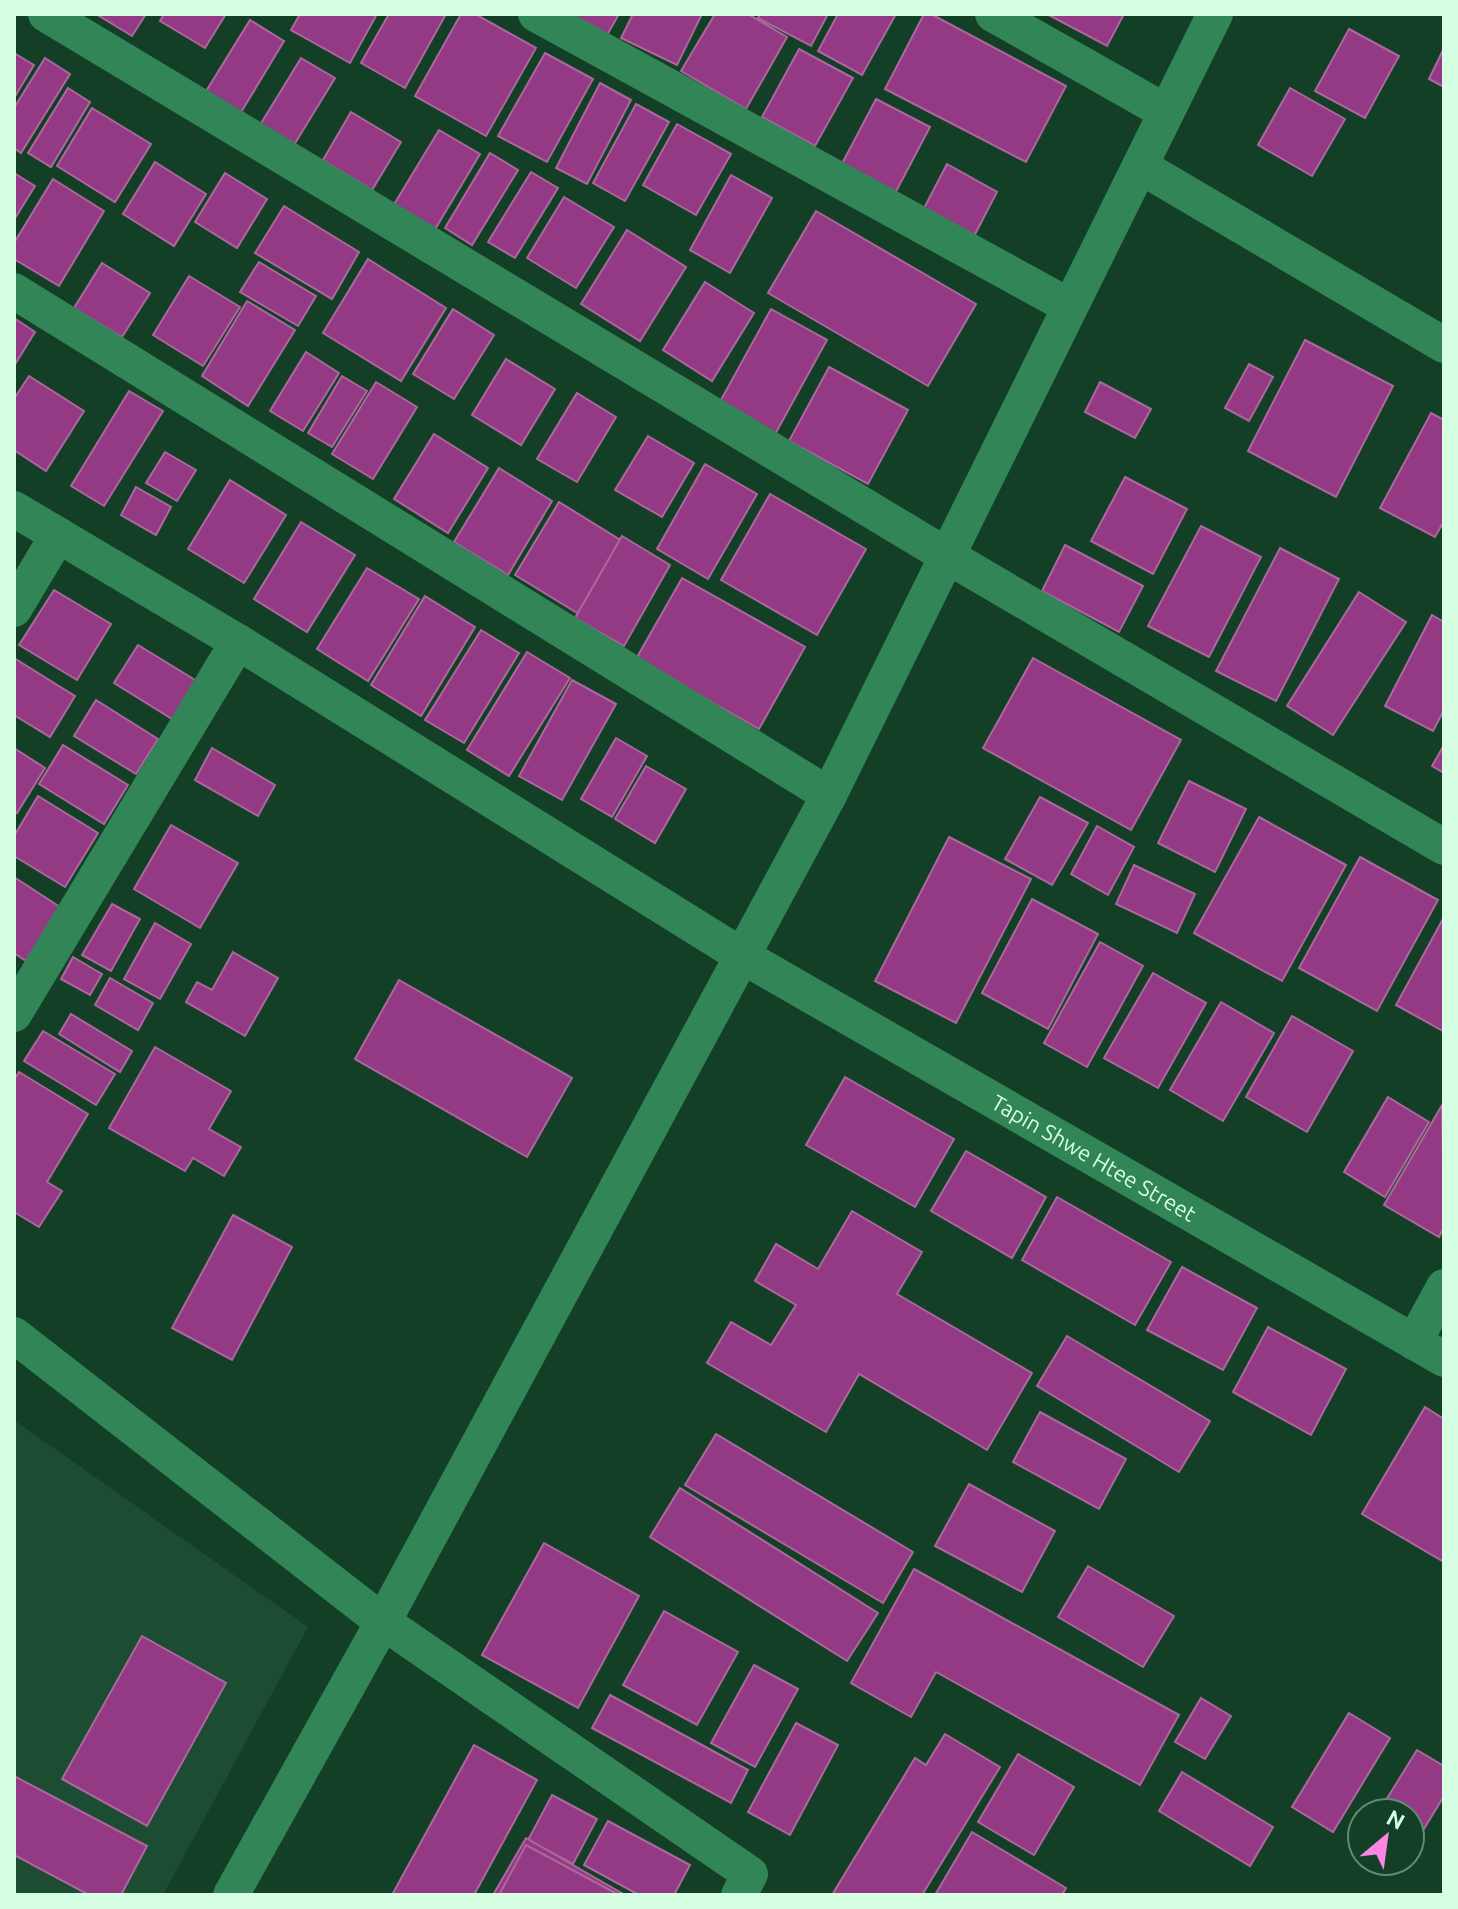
<svg xmlns="http://www.w3.org/2000/svg" width="1458" height="1909" font-family="Ubuntu,sans-serif">
<style>
.built{fill:#1c4c31}
.building{fill:#943984;stroke:#ab689d;stroke-width:2}
.lines{fill:none;stroke-linecap:round;stroke-linejoin:round}
.minor{stroke:#328556;stroke-width:36}
.labels{text-anchor:middle;stroke-width:6;stroke-linejoin:round;paint-order:stroke}
.street-label{font-size:22px;fill:#d6fee3;stroke:#133f26}
</style>
<rect width="100%" height="100%" fill="#133f26"/>
<!-- built -->
<path class="built" d="M14,1420L308,1627L163,1895H14Z"/>
<!-- building -->
<g class="building">
<path d="M96,14H146L132,36Z"/>
<path d="M164,14H226L205,48L160,21Z"/>
<path d="M300,14H377L350,63L291,30Z"/>
<path d="M389,14H446L405,88L361,63Z"/>
<path d="M461,14H475L536,48L486,136L415,96Z"/>
<path d="M565,14H619L606,37Z"/>
<path d="M633,14H702L677,65L621,38Z"/>
<path d="M715,14H748L787,37L746,109L681,71Z"/>
<path d="M760,14H828L811,46L758,18Z"/>
<path d="M838,14H896L862,75L818,51Z"/>
<path d="M924,14H931L1066,86L1026,162L885,89Z"/>
<path d="M1047,14H1124L1107,46Z"/>
<path d="M250,20L284,41L240,114L205,93Z"/>
<path d="M1349,29L1399,56L1365,118L1315,91Z"/>
<path d="M1444,48V87L1429,79Z"/>
<path d="M799,49L853,78L815,146L762,117Z"/>
<path d="M14,53L34,65L14,98Z"/>
<path d="M545,53L593,79L547,162L498,136Z"/>
<path d="M45,58L70,74L21,153L14,148V108Z"/>
<path d="M301,58L335,78L294,145L260,125Z"/>
<path d="M600,83L631,100L587,184L556,168Z"/>
<path d="M68,88L90,102L51,167L28,153Z"/>
<path d="M1290,88L1345,119L1312,176L1258,145Z"/>
<path d="M876,99L930,127L891,201L837,173Z"/>
<path d="M636,104L669,122L625,201L593,183Z"/>
<path d="M92,108L151,144L115,202L57,166Z"/>
<path d="M351,112L401,142L372,190L323,160Z"/>
<path d="M677,124L731,154L696,215L643,185Z"/>
<path d="M439,130L480,154L431,236L390,211Z"/>
<path d="M490,153L518,170L472,245L445,228Z"/>
<path d="M155,162L206,194L174,246L123,214Z"/>
<path d="M947,164L997,192L972,240L922,212Z"/>
<path d="M531,172L558,188L515,258L488,242Z"/>
<path d="M14,173L35,186L14,220Z"/>
<path d="M225,173L267,199L237,248L195,222Z"/>
<path d="M731,175L772,198L730,273L690,250Z"/>
<path d="M53,179L104,211L59,286L14,259V243Z"/>
<path d="M564,197L614,227L576,288L527,258Z"/>
<path d="M284,206L359,252L332,299L255,253Z"/>
<path d="M816,211L976,304L928,386L768,293Z"/>
<path d="M627,230L686,267L640,341L581,304Z"/>
<path d="M368,259L446,308L401,381L323,333Z"/>
<path d="M259,262L316,296L298,326L240,292Z"/>
<path d="M102,263L150,293L122,337L74,308Z"/>
<path d="M189,276L240,307L203,366L153,335Z"/>
<path d="M705,282L754,313L712,381L663,350Z"/>
<path d="M247,301L295,330L248,406L202,376Z"/>
<path d="M453,309L494,335L454,399L413,374Z"/>
<path d="M771,309L827,340L773,438L717,407Z"/>
<path d="M14,318L35,332L14,366Z"/>
<path d="M1305,340L1393,386L1336,497L1248,451Z"/>
<path d="M306,352L339,373L303,431L270,411Z"/>
<path d="M506,359L555,389L521,445L472,415Z"/>
<path d="M1249,364L1273,377L1249,421L1225,408Z"/>
<path d="M829,367L908,410L868,484L789,441Z"/>
<path d="M29,376L84,411L46,471L14,450V399Z"/>
<path d="M342,376L367,391L332,447L308,433Z"/>
<path d="M376,382L417,407L373,479L332,454Z"/>
<path d="M1100,382L1151,409L1135,438L1085,412Z"/>
<path d="M129,391L163,411L104,506L71,486Z"/>
<path d="M577,393L616,417L577,482L537,459Z"/>
<path d="M1431,413L1444,420V521L1435,537L1380,508Z"/>
<path d="M434,434L488,468L448,533L394,499Z"/>
<path d="M648,436L694,463L662,517L615,490Z"/>
<path d="M165,452L196,470L177,501L146,483Z"/>
<path d="M705,464L757,494L708,579L657,549Z"/>
<path d="M499,468L552,501L508,575L454,542Z"/>
<path d="M1125,477L1187,509L1153,574L1091,541Z"/>
<path d="M230,480L286,515L244,583L188,549Z"/>
<path d="M136,487L171,507L156,535L121,515Z"/>
<path d="M770,494L866,549L817,635L721,580Z"/>
<path d="M559,502L627,544L582,616L515,575Z"/>
<path d="M301,522L355,555L307,632L254,599Z"/>
<path d="M1201,526L1261,557L1209,657L1148,626Z"/>
<path d="M622,536L670,565L624,646L575,618Z"/>
<path d="M1065,545L1143,586L1119,632L1042,591Z"/>
<path d="M1280,548L1339,579L1276,701L1216,671Z"/>
<path d="M367,568L419,599L368,681L317,649Z"/>
<path d="M682,578L805,647L759,729L636,659Z"/>
<path d="M54,590L111,624L77,680L19,645Z"/>
<path d="M1359,592L1406,622L1333,735L1287,706Z"/>
<path d="M425,596L475,627L421,716L371,685Z"/>
<path d="M1432,615L1444,622V710L1433,731L1385,706Z"/>
<path d="M481,630L519,653L464,743L425,720Z"/>
<path d="M138,645L200,683L177,722L114,683Z"/>
<path d="M527,652L570,678L509,776L467,750Z"/>
<path d="M14,658L75,696L50,737L14,715Z"/>
<path d="M1033,658L1181,740L1131,830L983,748Z"/>
<path d="M572,680L616,704L562,800L519,776Z"/>
<path d="M96,700L158,739L136,774L74,736Z"/>
<path d="M616,738L647,756L612,817L581,799Z"/>
<path d="M63,745L128,785L104,824L39,784Z"/>
<path d="M1444,745V773L1432,766Z"/>
<path d="M14,748L45,768L17,813L14,811Z"/>
<path d="M212,748L275,785L258,816L195,780Z"/>
<path d="M646,766L686,789L655,843L615,819Z"/>
<path d="M1189,781L1246,809L1215,872L1158,843Z"/>
<path d="M38,796L98,833L65,887L14,856V836Z"/>
<path d="M1040,797L1088,823L1052,885L1005,859Z"/>
<path d="M1259,817L1346,865L1282,981L1194,933Z"/>
<path d="M171,825L238,863L200,928L134,889Z"/>
<path d="M1097,826L1134,847L1108,895L1071,874Z"/>
<path d="M949,837L1031,879L956,1023L875,981Z"/>
<path d="M1360,857L1438,900L1377,1011L1299,968Z"/>
<path d="M1134,865L1195,894L1177,933L1116,904Z"/>
<path d="M14,877L60,907L26,961L14,953Z"/>
<path d="M1032,899L1098,934L1048,1029L982,993Z"/>
<path d="M112,904L140,919L111,971L82,955Z"/>
<path d="M1444,917V1030L1443,1031L1396,1005Z"/>
<path d="M155,923L191,944L160,999L124,979Z"/>
<path d="M1100,942L1143,966L1087,1067L1044,1043Z"/>
<path d="M233,952L278,978L245,1036L186,1002L197,982L212,990Z"/>
<path d="M73,957L102,974L90,995L61,979Z"/>
<path d="M1153,973L1206,1003L1158,1088L1104,1058Z"/>
<path d="M110,978L153,1003L138,1030L95,1005Z"/>
<path d="M399,980L572,1078L527,1157L355,1059Z"/>
<path d="M1221,1002L1274,1033L1223,1121L1170,1090Z"/>
<path d="M71,1014L132,1051L120,1072L59,1034Z"/>
<path d="M1292,1016L1353,1051L1307,1132L1246,1097Z"/>
<path d="M43,1031L115,1074L96,1105L24,1061Z"/>
<path d="M155,1047L231,1091L209,1129L241,1147L224,1176L193,1158L185,1171L109,1128Z"/>
<path d="M19,1072L88,1114L47,1182L62,1191L39,1227L14,1212V1080Z"/>
<path d="M845,1077L954,1139L915,1207L806,1145Z"/>
<path d="M1388,1097L1429,1122L1385,1197L1344,1172Z"/>
<path d="M1442,1105L1444,1227L1439,1237L1384,1205Z"/>
<path d="M966,1151L1046,1197L1012,1258L931,1211Z"/>
<path d="M1057,1197L1171,1262L1135,1325L1022,1260Z"/>
<path d="M852,1211L922,1252L897,1294L1032,1373L987,1450L859,1374L826,1432L707,1363L731,1322L771,1345L796,1305L755,1281L776,1244L818,1269Z"/>
<path d="M233,1215L292,1247L232,1360L172,1328Z"/>
<path d="M1182,1267L1257,1308L1223,1370L1147,1330Z"/>
<path d="M1268,1327L1346,1369L1311,1435L1233,1392Z"/>
<path d="M1067,1336L1210,1421L1179,1472L1037,1386Z"/>
<path d="M1425,1407L1444,1419V1562L1362,1514Z"/>
<path d="M1040,1412L1126,1459L1099,1509L1013,1462Z"/>
<path d="M716,1434L913,1552L883,1603L685,1485Z"/>
<path d="M969,1484L1055,1531L1022,1592L935,1546Z"/>
<path d="M680,1488L878,1613L847,1661L650,1537Z"/>
<path d="M544,1543L639,1596L578,1708L482,1655Z"/>
<path d="M1088,1566L1174,1616L1143,1667L1058,1617Z"/>
<path d="M914,1569L1179,1715L1140,1785L936,1672L911,1717L851,1683Z"/>
<path d="M664,1611L738,1652L697,1725L623,1685Z"/>
<path d="M142,1636L226,1683L147,1826L62,1779Z"/>
<path d="M754,1665L798,1689L755,1767L711,1743Z"/>
<path d="M610,1695L748,1770L731,1803L592,1728Z"/>
<path d="M1201,1698L1231,1716L1205,1759L1175,1742Z"/>
<path d="M1349,1713L1390,1738L1333,1832L1292,1807Z"/>
<path d="M796,1723L838,1745L790,1835L748,1812Z"/>
<path d="M945,1734L1000,1767L922,1895H832L915,1758L926,1765Z"/>
<path d="M474,1745L537,1780L474,1895H392Z"/>
<path d="M1417,1750L1444,1766V1796L1410,1852V1813H1378Z"/>
<path d="M1018,1754L1074,1787L1034,1855L978,1822Z"/>
<path d="M1182,1772L1273,1827L1250,1866L1159,1811Z"/>
<path d="M14,1776L147,1846L121,1895H89L14,1855Z"/>
<path d="M552,1795L597,1819L573,1864L528,1840Z"/>
<path d="M608,1821L690,1865L674,1895H639L584,1865Z"/>
<path d="M972,1832L1066,1888L1062,1895H935Z"/>
<path d="M526,1838L625,1895H493Z"/>
<path d="M526,1845L619,1895H499Z"/>
</g>
<g class="lines">
<!-- minor -->
<g class="minor">
<path d="M46,14L949,557L1444,847"/>
<path d="M536,14L1069,306"/>
<path d="M993,14L1166,112"/>
<path d="M1140,166L1444,345"/>
<path d="M14,291L829,795"/>
<path id="s1" d="M14,509L238,642L744,957L1444,1359"/>
<path d="M14,609L58,535"/>
<path d="M14,1014L238,642"/>
<path d="M14,1335L383,1622L750,1874L739,1895"/>
<path d="M1414,1342L1444,1287"/>
<path d="M231,1895L383,1622L829,795L1215,14"/>
</g>
</g>
<g class="labels">
<!-- street labels -->
<g class="street-label">
<text dy="8" stroke="none"><textPath href="#s1" startOffset="1260">Tapin Shwe Htee Street</textPath></text>
</g>
</g>
<!-- border -->
<rect width="1458" height="1909" fill="none" stroke="#d6fee3" stroke-width="32"/>
<!-- north arrow -->
<g transform="translate(1386 1837) rotate(29)"><circle r="38" fill="#133f26" stroke="#618b72" stroke-width="2"/>
<path d="M0-6L14 30L0 20L-14 30Z" fill="#fc86e4"/>
<text y="-12" font-size="22" font-weight="bold" text-anchor="middle" fill="#d6fee3">N</text>
</g>
</svg>
